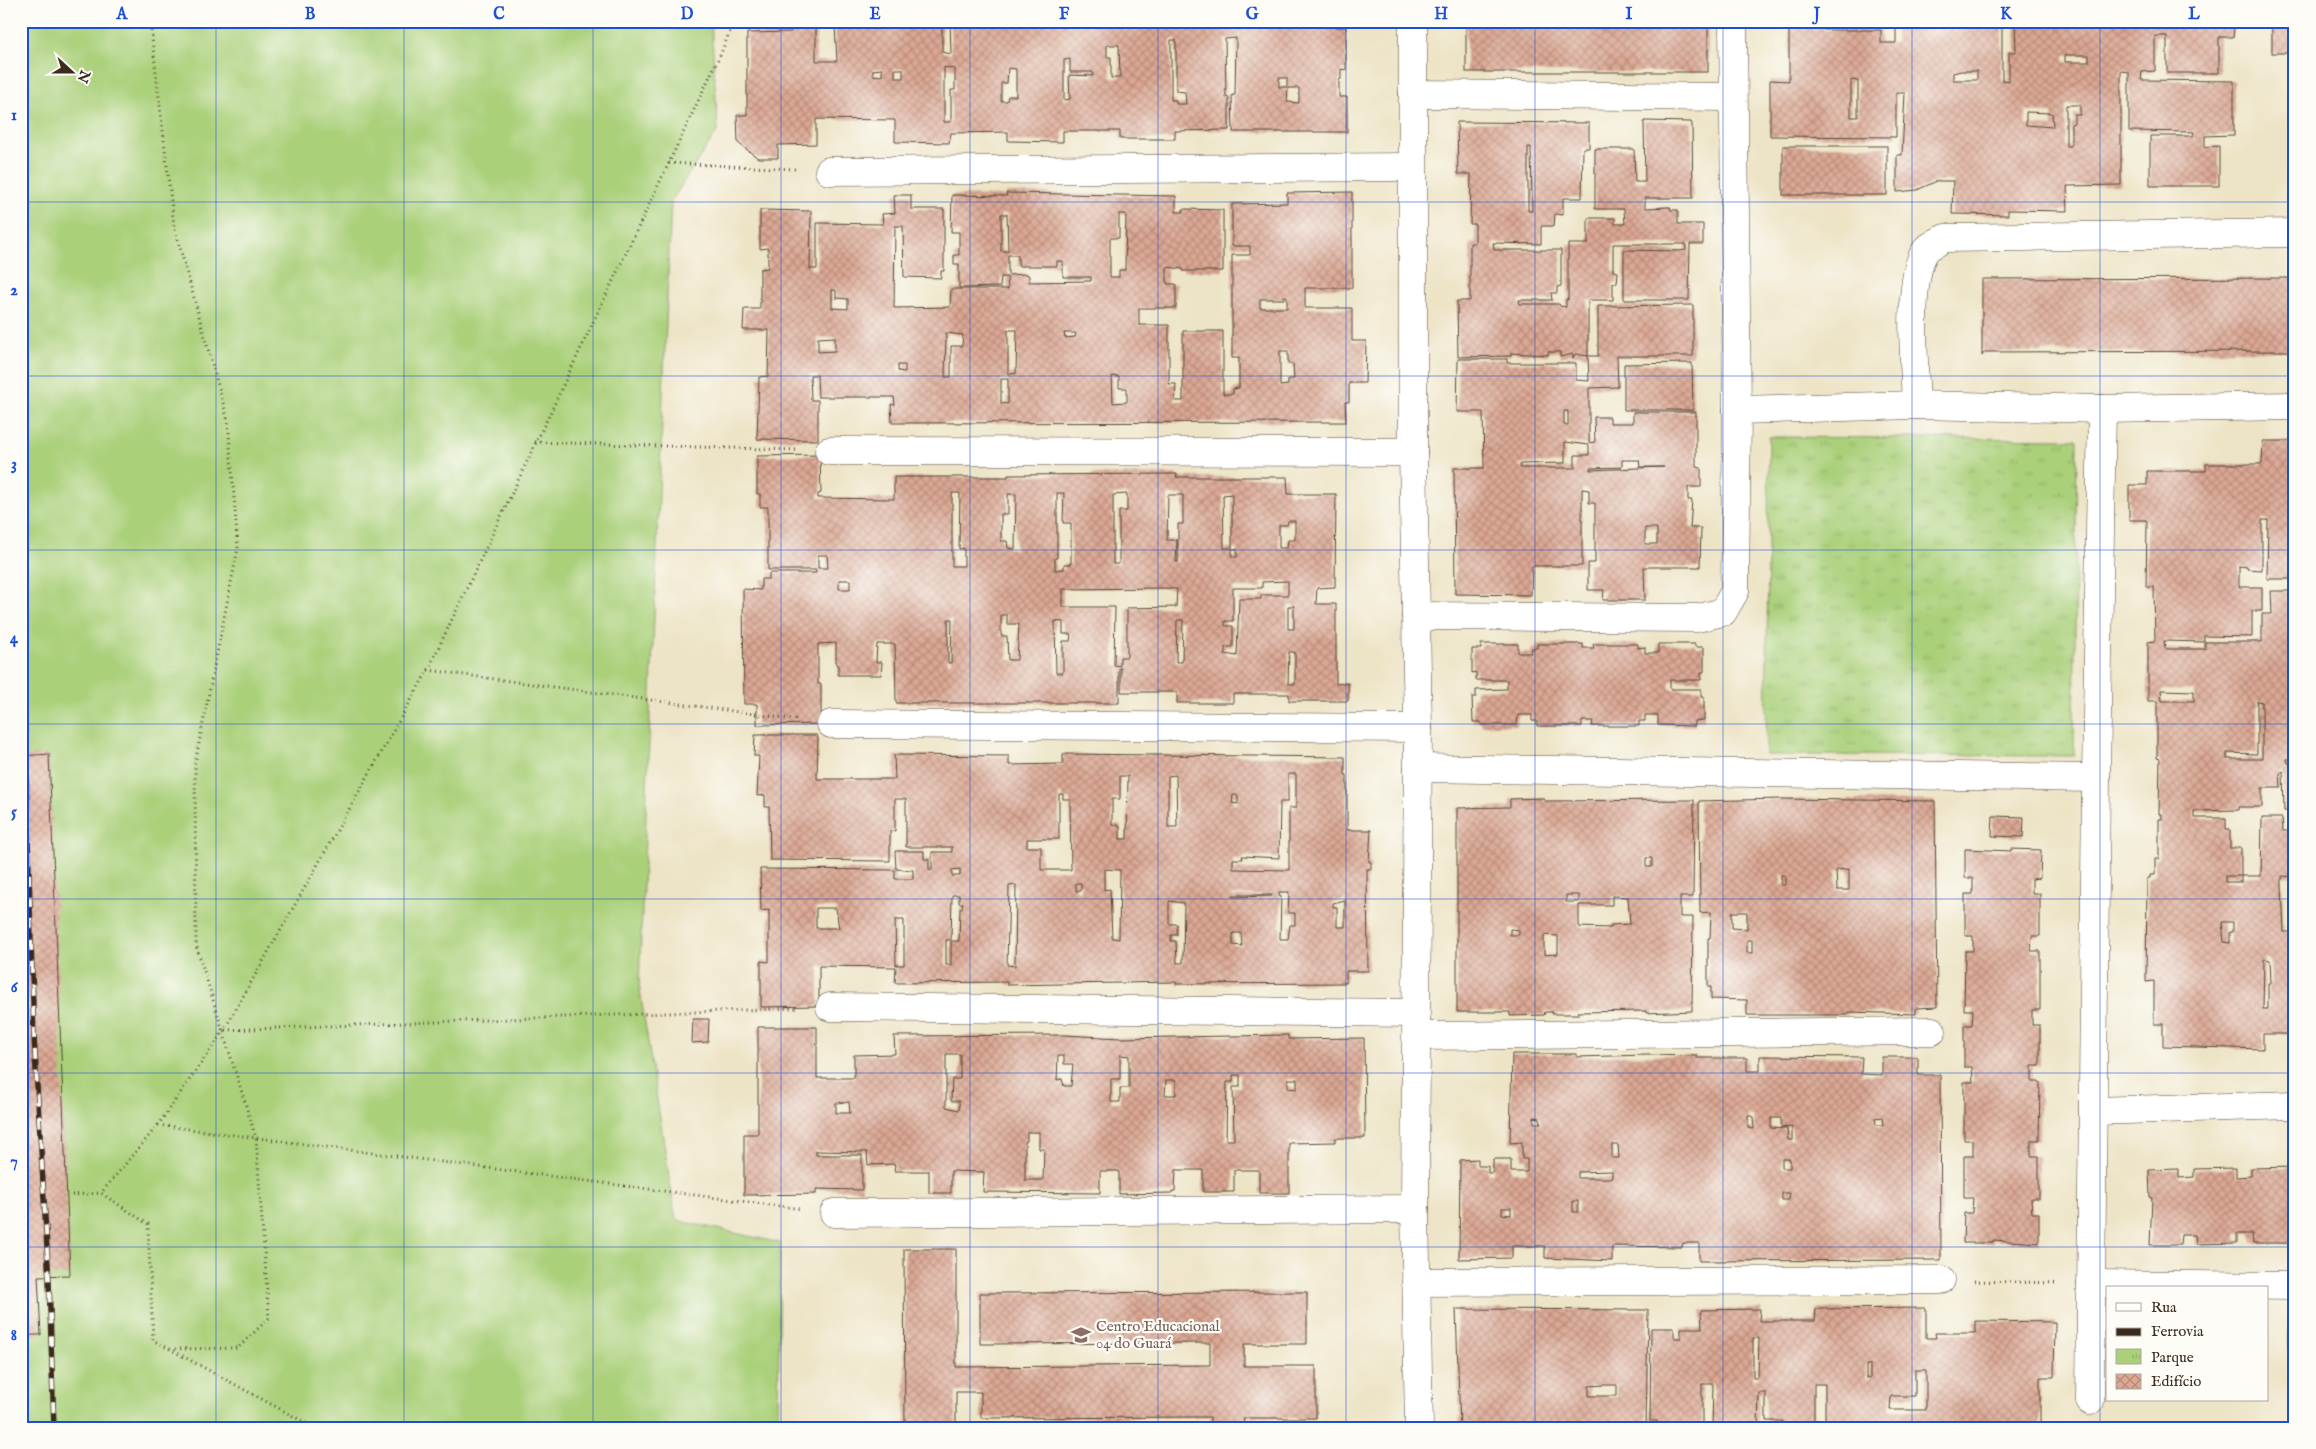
<svg xmlns="http://www.w3.org/2000/svg" width="2316" height="1449" font-family="'IM FELL English',serif">
<style>
.green{fill:#aad07a;stroke:#727d4c}
.park{fill:url(#park-tufts);stroke:#727d4c}
.building{fill:url(#building-cross-hatch);fill-rule:evenodd}
.lines{fill:none;stroke-linecap:round;stroke-linejoin:round}
.street-casing{stroke:#564637;stroke-width:29}
.path{stroke:#564637;stroke-width:3;stroke-dasharray:1 4;stroke-linecap:butt}
.street{stroke:#fff;stroke-width:28}
.rail-casing{stroke:#3b2a1e;stroke-width:5.5}
.rail{stroke:#fdfcf7;stroke-width:4;stroke-dasharray:11;stroke-linecap:butt}
.grid{fill:none;stroke:#1d4ed8;stroke-width:1;stroke-opacity:0.55}
.labels{text-anchor:middle;stroke-width:4.5;stroke-linejoin:round;paint-order:stroke}
.education-label{font-size:15px;fill:#785e54;stroke:#fdfcf7;text-anchor:start}
.neatline{fill:none;stroke:#1d4ed8;stroke-width:2}
.grid-label{font-size:16px;text-anchor:middle;font-weight:bold;fill:#1d4ed8}
</style>
<defs>
<pattern id="park-tufts" width="24" height="20" patternUnits="userSpaceOnUse" patternTransform="scale(1.25)"><rect width="24" height="20" fill="#aad07a"/><path d="M3 7l-1-3M5 7V3M7 7l1-3M15 17l-1-3M17 17v-4M19 17l1-3" fill="none" stroke="#93b369"/></pattern>
<pattern id="building-cross-hatch" width="8" height="8" patternUnits="userSpaceOnUse" patternTransform="scale(1.25)"><rect width="8" height="8" fill="#dca894"/><path d="M0 0l8 8M0 8l8-8" fill="none" stroke="#b48978"/></pattern>
</defs>
<rect width="100%" height="100%" fill="#fdfcf7"/>
<filter id="ink" filterUnits="userSpaceOnUse"><feTurbulence type="fractalNoise" baseFrequency=".02" numOctaves="2"/><feDisplacementMap in="SourceGraphic" scale="10" xChannelSelector="R" yChannelSelector="G"/><feConvolveMatrix kernelMatrix="1 2 1 2 8 2 1 2 1" color-interpolation-filters="sRGB"/></filter>
<filter id="wash" filterUnits="userSpaceOnUse"><feTurbulence type="fractalNoise" baseFrequency=".0096" numOctaves="4" result="noise"/><feDisplacementMap in="SourceGraphic" scale="20" xChannelSelector="R" yChannelSelector="G"/><feGaussianBlur stdDeviation="1.12" result="paint"/><feColorMatrix in="noise" values="0 0 0 0 0 0 0 0 0 0 0 0 0 0 0 0 0 1.4 0 .05"/><feComposite in="paint" operator="in"/></filter>
<g filter="url(#wash)">
<rect width="100%" height="100%" fill="#ede4c6"/>
<!-- green -->
<path class="green" d="M21,21H711L718,130L671,201L639,985L676,1220L780,1243L778,1428H27L21,1269Z"/>
<!-- park -->
<path class="park" d="M1769,437L2077,439L2074,756L1766,755Z"/>
<g id="blocks">
<!-- building -->
<g class="building">
<path d="M950,21H1176V24H1212V21H1329V27H1346V70L1341,69V79L1339,80V97H1347V132H1233L1232,95H1235L1236,38L1225,39L1226,98L1229,97V130L1175,131V139H1120V131H1063V142L1008,141V132L951,133L949,143L895,142V120L816,119V144L778,145V158H758L738,143L737,115H747V33L791,32V26H816V61H837L835,26H942V52L951,54ZM1171,40H1176V91L1185,92L1186,104H1176V100H1171ZM1107,45H1119L1120,78H1111V57H1107ZM1070,59V72H1093V76L1069,75L1070,99L1064,100V60ZM944,67L955,69V90H951V122H944ZM1008,68L1016,69V96H1008L1007,101H1001V83H1007ZM882,69V76L873,75V70ZM895,69H903V78H895ZM1279,78H1287V87H1279ZM1288,88H1299V103L1287,102Z"/>
<rect x="1466" y="21" width="242" height="51"/>
<path d="M1765,21H2002V80L2009,81V52H2016L2015,21H2235L2233,37H2219V73H2167V36H2155V71L2142,72L2141,80L2234,81V135L2205,136V147L2219,146V186H2150V136H2193L2194,132L2129,131V72L2121,71V185L2067,186L2068,211L2008,210V215L1952,214L1953,181H1937L1917,190L1897,192V155H1902L1905,93H1896V137L1770,136V80L1789,81V25H1765ZM1883,24H1896V43H1881V30H1824V25ZM2065,55H2089V62H2065ZM1961,71H1977V80H1953V73ZM1851,80L1858,81V117H1851ZM2066,105H2080V115L2074,114V123L2071,124V146H2066ZM2026,112L2052,113L2053,127L2026,125Z"/>
<rect x="2272" y="21" width="23" height="32"/>
<path d="M1644,121L1691,122L1692,124L1693,198H1645V208L1670,207L1671,210H1678V224H1703V244H1690L1689,300H1624V250L1679,251L1686,250V244H1613V271L1618,272L1617,283H1613V300H1588V356L1575,354L1573,358V354L1560,357V352H1548V355L1511,353V356L1458,357L1457,301H1470V243H1475V224H1470L1471,174H1458L1457,122L1589,123V148H1583L1582,198H1563V215L1555,214L1554,226H1541V244L1493,243L1494,250H1561V286L1557,287V293H1551L1552,300H1519L1520,304H1559L1560,306L1566,307V299L1568,300V244H1588V218H1615V224H1625L1624,209H1595V149H1634L1635,182H1645ZM1528,147H1531L1532,211H1528Z"/>
<rect x="1783" y="146" width="104" height="49"/>
<path d="M1352,192V288H1305V308H1352V341H1366L1365,383H1349V402H1345L1346,422L892,423L891,404L895,405L894,397H818L817,375H810L811,400H818V440L757,439L759,377L768,376L769,330H743L744,309H760V269L768,268V248L760,249V210L811,211L810,269H817V223L883,224L882,214L895,213L894,195H911V209H944V271H941V278L904,277L903,226H895L894,308L950,307L951,289H1008L1007,277H1001L1000,287L959,288V264H954V255H959V232H951L952,195L1007,196L1006,193L1176,196V212H1183V209L1223,210V271H1183V269L1167,267V284H1176V308H1139V325H1169V384H1176L1175,401H1183V331H1223V394H1233V389L1239,388V358H1232V255H1250V246H1232V204L1287,203V193ZM1001,214H1007L1008,251H1001ZM1119,214H1126L1125,270H1119V277H1110V238H1119ZM1008,255H1018V266H1057V261H1063V277H1091V281L1029,282V276L1027,274L1008,275ZM832,290H836V298L848,299V309L832,308ZM1284,296H1287V308H1260V299H1284ZM1008,330H1017L1016,374L1008,373ZM946,333L963,335L962,346H951V377H945ZM1064,333H1076L1075,337L1065,338ZM835,337V351L818,352V338ZM1280,351H1288V364H1293L1294,379H1288V385L1280,386ZM898,365H905V372L898,371ZM1112,376L1119,377V388H1127V402L1113,403ZM1001,379H1008V404L1001,403Z"/>
<path d="M2295,278V351L1984,352L1982,356V279Z"/>
<path d="M1693,305V356H1617L1618,387L1589,388V443L1595,442L1594,417H1610V423H1633V412H1696V467L1701,468V487H1688V500H1692L1690,528H1701L1700,567H1644L1645,600H1603L1604,590H1588V563H1595V503H1589V490L1582,489V566H1532L1531,595L1455,594L1454,468H1484L1483,412H1457L1458,359H1507V363H1576V380L1589,381L1588,356H1598V306ZM1564,411H1568V425H1564ZM1565,442L1589,445V455H1575V468H1520V464L1565,463ZM1622,460H1639L1640,467H1664L1590,470V468L1622,467ZM1645,528H1657V544H1645Z"/>
<path d="M1692,363L1693,410H1624V364Z"/>
<path d="M2263,441H2295V579H2267L2268,520H2262V570L2247,569V567L2239,566V587H2262V611H2252V637L2204,636V642L2164,641L2165,649H2205V642H2262V614H2272L2271,591H2295V759H2287L2288,763H2295V811H2284L2283,771L2280,773L2281,788H2262V807H2239V810L2194,811V818H2226V829H2230V848H2241V876H2225V882H2241V876H2261L2262,818H2282L2283,831H2295V877L2282,876V887L2284,932H2295V1034H2263V1049L2163,1046V1024H2154V981L2146,982L2147,878H2150V875H2155V859H2159V819H2162V814H2159L2160,759L2157,758V701H2148V642L2155,641L2154,587H2146L2147,523L2146,520H2129V485H2147V471H2206V464H2262ZM2161,690L2194,691V701H2162ZM2257,701L2262,702V759H2227V753L2257,754ZM2222,922H2233V932H2230V943L2224,942ZM2264,959L2270,960L2271,984H2268V1009H2263Z"/>
<path d="M820,455L821,493L818,494V498L894,499V477H1008V475L1177,474L1176,477H1287L1288,494H1336L1335,587L1317,588L1316,604H1336V684L1348,683V701H1289V694H1233V703H1177V692H1121V668H1119V703H896L895,644H877L876,662H882L881,675H838V664H836V643L818,644V684H821V724L757,725V704H744L743,589L761,590V579H769V573H816V570H768V507H760V494H757V456ZM952,493H960L959,549L964,548V566H952ZM1057,493H1064L1063,523H1071V564H1064V569L1055,570V558H1057ZM1008,494H1016L1015,549L1008,548L1007,541H1001V514H1008ZM1127,494V511H1119V564H1113V495ZM1232,494V548H1224L1223,495ZM1168,495H1183V524H1178V562H1176L1177,540H1167ZM1288,521H1295V540H1288L1287,548H1279V525H1287ZM1232,549H1237V557H1232ZM818,555H827L828,568H818ZM839,580H850V589H839ZM1288,581V595H1261V599H1239L1237,656L1225,654V647H1233V626H1225V621H1233V588H1262V582ZM1164,588L1177,589L1176,607L1127,608V657H1120V666L1114,665L1115,607H1063V589ZM1288,606H1294V629H1288ZM1001,615H1007V624H1019L1017,660H1008L1007,636H1001ZM948,619H952L951,663H948ZM1177,620H1183L1182,662H1176ZM1055,621L1063,622V634H1071L1070,641H1063V673H1056ZM1289,652H1295V684H1288Z"/>
<path d="M1481,644H1518V653H1531L1532,648H1537V644H1583V648H1594L1593,644H1638V648L1645,647V653H1658V644H1695V647H1704V672H1701V680H1670V689H1701V697H1704V720L1695,721V726L1658,725V715H1645V721H1639V726H1592L1593,721H1582V726H1537V721H1532V715H1518L1517,725H1481V722H1473L1472,697H1476V690L1507,689V680H1476V672L1472,673V649H1481Z"/>
<path d="M755,735H816L818,738L817,779H895L894,755L1009,756V765L1063,764V754L1345,757V775H1347V830H1371L1369,862H1371V869H1367L1368,971H1346V983L1176,984V982L1007,985V982L895,983L896,967L819,966V1006L761,1007V961L769,962V910L761,911L760,869L895,870V879H913V870L896,869L895,851H924V859H929V869L932,870V852H952V847H906V799H895V831H890V861L770,860L769,807H765V795L757,796L759,756H754ZM1288,774H1296V808H1289V870L1233,869V859H1243L1242,856L1279,858L1280,802H1288ZM1176,775L1177,827H1168V776ZM1120,776H1128L1127,839H1120V825H1112V799H1120ZM1059,794H1063V799H1070L1071,870H1041V847H1027V839H1059ZM1233,795H1238V804L1232,803ZM960,869V876H952V870ZM1104,869L1120,870L1119,939L1112,938L1110,889L1104,890ZM1076,883H1081V891H1076ZM1016,885L1015,966L1007,965L1009,886ZM1279,892H1289L1288,913H1295V925H1290L1288,939H1280L1281,896H1279ZM952,895H959V903H963L962,908H960L959,941H951V965H946V940H951ZM1233,895H1272V896L1233,897ZM1345,900V927H1337V907H1333V903ZM1169,901L1184,903L1183,963H1177L1176,941H1171V935H1177V924H1169ZM816,908H836L839,928H816ZM895,920H904V965H896ZM1233,933H1241L1242,946L1233,945Z"/>
<path d="M49,754L70,1275L38,1276L41,1335H32L21,1339V756Z"/>
<path d="M1544,798V801L1694,800L1693,897H1680V917H1693L1692,1011L1646,1013V1011L1578,1012L1579,1014H1552V1012H1545L1544,1015L1510,1016V1012H1457V808L1510,807V799ZM1646,858H1652V867H1646ZM1566,895H1579V902H1566ZM1612,896L1628,897L1630,924L1611,925V928L1579,927V905H1612ZM1510,929L1519,930V935H1510ZM1544,935L1558,936V954L1544,955Z"/>
<path d="M1780,799L1935,801L1937,1007L1916,1008V1014L1848,1012L1847,1015H1747V1000L1711,999V987H1708V938H1710L1711,912L1700,913L1699,801ZM1849,869V890H1837L1836,870ZM1781,875H1785V885H1781ZM1732,912H1747V929L1732,928ZM1747,940H1752V953H1747Z"/>
<path d="M1993,816L2024,817L2023,837L1992,836Z"/>
<path d="M1965,849L2011,851V849L2041,850L2040,878L2032,879V894H2040V936H2032L2031,951H2040V1010H2032V1025H2040V1066H2032V1082H2040L2039,1140H2031V1156H2039V1198H2031L2032,1213H2039V1243L1993,1240V1243H1963L1964,1213H1972L1973,1198H1964V1156H1973V1140H1964V1082H1973L1972,1067H1964V1025H1972L1973,1010H1964L1965,951H1973V936H1965V894H1973V878H1965Z"/>
<path d="M693,1019H709L708,1042L692,1043Z"/>
<path d="M758,1027H817V1078H854V1055L895,1054L894,1036L1064,1035L1120,1038L1288,1035V1039L1364,1038L1365,1138H1335V1142L1289,1143V1193H1259V1170H1234V1192H1203V1170H1176L1175,1191H1172V1193L1119,1194V1171H1100V1193L983,1192L984,1172L951,1171V1193H929V1171H894L895,1164L868,1165L867,1152L816,1151V1155H862V1190L816,1189V1194L744,1195V1134H758ZM946,1054H960V1079H952L951,1101H959V1110L946,1107ZM1120,1055L1129,1056V1088H1120V1102H1111V1079H1120ZM1058,1056H1064V1064H1073L1071,1086H1064L1062,1079L1057,1080ZM1233,1075H1240V1087H1233L1234,1140H1226L1227,1082H1233ZM1288,1079H1297V1089L1288,1088ZM1166,1080H1176V1095H1165ZM849,1102L850,1113H836V1103ZM1027,1132H1039V1149H1044L1043,1180H1025V1142L1027,1141Z"/>
<path d="M1512,1054H1577V1057L1647,1055L1697,1056L1696,1058H1747V1071H1760V1056L1862,1057L1861,1074L1882,1075V1057H1918V1075H1940L1941,1260L1699,1261V1243H1683L1682,1247L1612,1246V1261L1545,1258V1246H1512V1258L1459,1259L1460,1160L1478,1159V1166H1488V1173H1493V1159H1511V1172H1527V1159H1522V1142L1510,1143ZM1748,1115L1753,1117L1754,1129L1748,1128ZM1534,1117L1540,1118L1541,1123H1534ZM1882,1117L1883,1125H1876L1875,1118ZM1771,1118H1781V1128L1792,1127V1140H1788L1787,1129L1771,1128ZM1612,1145H1618L1619,1158H1612ZM1782,1159H1790V1168H1782ZM1612,1171V1178H1578V1172ZM1782,1193H1790L1789,1200H1782ZM1573,1201H1578V1212H1573ZM1502,1208H1511V1215L1502,1214Z"/>
<path d="M2295,1167V1243H2253L2252,1234H2237V1243L2196,1244L2195,1235H2181L2180,1245H2150L2152,1198H2150L2149,1170L2179,1169V1178L2194,1177V1169L2236,1168V1177L2251,1176V1168Z"/>
<path d="M904,1249H956V1367L1210,1365V1343L980,1344V1293L1307,1292V1344H1244V1366H1316V1418H1244L1243,1428H1210V1417L981,1418V1392H956V1428H905Z"/>
<path d="M1926,1308V1338H1936L1935,1333H1975V1321L2055,1322L2054,1377H2040V1428H1825V1384H1814V1428H1783V1421H1766V1393H1759L1758,1428H1712L1713,1384H1702V1428H1657V1421H1650L1651,1328H1674V1338H1681V1328H1702L1701,1310L1760,1309L1759,1321H1815L1816,1309ZM1753,1338H1759L1758,1378H1753ZM1866,1365H1870V1379L1866,1378ZM1915,1370H1926V1410H1890L1891,1396H1915Z"/>
<path d="M1456,1309L1648,1310L1646,1428H1589V1425H1584V1427L1460,1428ZM1604,1385H1617V1396H1589V1386Z"/>
<rect x="2289" y="1326" width="6" height="50"/>
</g>
</g>
</g>
<g filter="url(#ink)">
<use href="#blocks" fill-opacity="0" stroke="#564637" stroke-width="1"/>
<g class="lines">
<defs>
<g id="street">
<path d="M1413,21V452L1418,728L1415,1209L1419,1428"/>
<path d="M1733,21L1737,410L1916,405L2102,409L2096,778L2090,1401"/>
<path d="M1413,94L1732,97"/>
<path d="M829,171L1412,167"/>
<path d="M1916,405C1915,370 1906,277 1926,250C1930,245 1940,241 1945,238L2295,233"/>
<path d="M2102,409L2295,406"/>
<path d="M829,451L1413,452"/>
<path d="M1416,616L1698,618L1723,612L1735,591L1737,410"/>
<path d="M831,724L1418,728"/>
<path d="M1418,768L2096,778"/>
<path d="M830,1007L1417,1013"/>
<path d="M1417,1036L1932,1031"/>
<path d="M2093,1111L2295,1105"/>
<path d="M834,1213L1415,1209"/>
<path d="M1416,1282L1941,1280"/>
<path d="M2091,1284L2295,1286"/>
</g>
</defs>
<!-- street casing -->
<use href="#street" class="street-casing"/>
<!-- path -->
<g class="path">
<path d="M150,21L174,226L228,421L238,548L195,763L196,945L256,1138L269,1318L238,1348L171,1349"/>
<path d="M669,163L795,169"/>
<path d="M535,442L797,450"/>
<path d="M428,670L799,720"/>
<path d="M225,1030L798,1008"/>
<path d="M158,1125L802,1209"/>
<path d="M72,1195L101,1193"/>
<path d="M1974,1281L2058,1283"/>
<path d="M315,1428L153,1340L148,1224L101,1193L158,1125L224,1030L428,670L721,53L734,21"/>
</g>
<!-- street -->
<use href="#street" class="street"/>
<defs>
<path id="rail" d="M21,610L34,1037L49,1280L54,1428"/>
</defs>
<!-- rail casing -->
<use href="#rail" class="rail-casing"/>
<!-- rail -->
<use href="#rail" class="rail"/>
</g>
</g>
<!-- grid -->
<path class="grid" d="M216,21V1428M404,21V1428M593,21V1428M781,21V1428M970,21V1428M1158,21V1428M1346,21V1428M1535,21V1428M1723,21V1428M1912,21V1428M2100,21V1428M21,202H2295M21,376H2295M21,550H2295M21,724H2295M21,899H2295M21,1073H2295M21,1247H2295"/>
<!-- icons -->
<defs>
<symbol id="school-bare" viewBox="-9 -9 18 18"><path d="M0-5L7-2L0 1L-7-2ZM-4 1L0 2.5L4 1V4Q0 6-4 4Z" fill="#8d6e63" stroke="#fdfcf7" stroke-width="2.5" paint-order="stroke"/></symbol>
</defs>
<g fill-rule="evenodd">
<use href="#school-bare" x="1067" y="1321" width="28" height="28"/>
</g>
<g class="labels">
<!-- education labels -->
<g class="education-label">
<text x="1096" y="1331">Centro Educacional<tspan x="1096" dy="17">04 do Guará</tspan></text>
</g>
</g>
<!-- margin -->
<rect width="2316" height="1449" fill="none" stroke="#fdfcf7" stroke-width="55"/>
<!-- legend -->
<rect x="2106" y="1286" width="162" height="115" fill="#fdfcf7" stroke="#afa8a0"/>
<rect x="2116" y="1303" width="25" height="8" fill="#ffffff" stroke="#afa8a0"/>
<text x="2151" y="1312" font-size="15" fill="#3b2a1e">Rua</text>
<rect x="2116" y="1328" width="25" height="8" fill="#3b2a1e" stroke="#afa8a0"/>
<text x="2151" y="1336" font-size="15" fill="#3b2a1e">Ferrovia</text>
<rect x="2116" y="1349" width="25" height="15" fill="url(#park-tufts)" stroke="#afa8a0"/>
<text x="2151" y="1362" font-size="15" fill="#3b2a1e">Parque</text>
<rect x="2116" y="1374" width="25" height="15" fill="url(#building-cross-hatch)" stroke="#afa8a0"/>
<text x="2151" y="1386" font-size="15" fill="#3b2a1e">Edifício</text>
<!-- north arrow -->
<g transform="translate(72 72) rotate(111)" stroke="#fdfcf7" stroke-width="4" paint-order="stroke">
<path d="M0-4L9 19L0 12L-9 19Z" fill="#3b2a1e"/>
<text y="-8" font-size="14" font-weight="bold" text-anchor="middle" fill="#3b2a1e">N</text>
</g>
<rect x="28" y="28" width="2260" height="1394" class="neatline"/>
<g class="grid-label">
<text x="122" y="19">A</text>
<text x="310" y="19">B</text>
<text x="499" y="19">C</text>
<text x="687" y="19">D</text>
<text x="875" y="19">E</text>
<text x="1064" y="19">F</text>
<text x="1252" y="19">G</text>
<text x="1441" y="19">H</text>
<text x="1629" y="19">I</text>
<text x="1817" y="19">J</text>
<text x="2006" y="19">K</text>
<text x="2194" y="19">L</text>
<text x="14" y="120">1</text>
<text x="14" y="295">2</text>
<text x="14" y="469">3</text>
<text x="14" y="643">4</text>
<text x="14" y="817">5</text>
<text x="14" y="992">6</text>
<text x="14" y="1166">7</text>
<text x="14" y="1340">8</text>
</g>
</svg>
